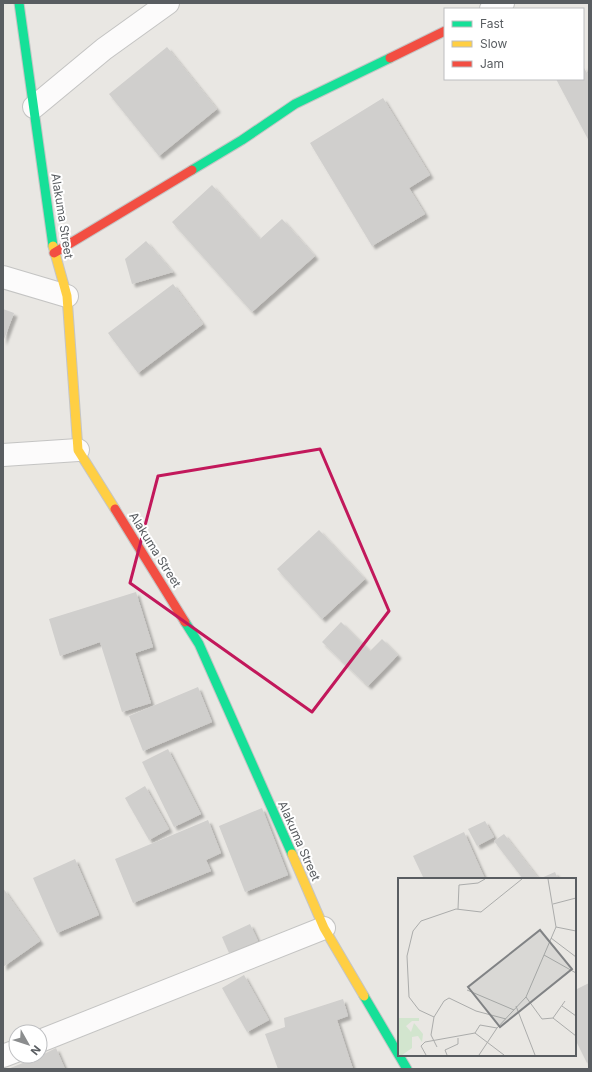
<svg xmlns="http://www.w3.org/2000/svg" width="592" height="1072" font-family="Inter,sans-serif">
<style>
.building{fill:#d0cfcd;filter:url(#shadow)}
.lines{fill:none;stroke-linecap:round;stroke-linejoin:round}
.street-casing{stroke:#c4c4c3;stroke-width:24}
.fast-casing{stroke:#c5c5c5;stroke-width:11}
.slow-casing{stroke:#c5c5c5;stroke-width:11}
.jam-casing{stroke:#c5c5c5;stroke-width:11}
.street{stroke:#fcfbfb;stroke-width:22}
.fast{stroke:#16e098;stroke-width:9}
.slow{stroke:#ffcf43;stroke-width:9}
.jam{stroke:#f24e42;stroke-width:9}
.marked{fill:none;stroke:#c2185b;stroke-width:3;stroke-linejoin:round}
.labels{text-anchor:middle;stroke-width:4;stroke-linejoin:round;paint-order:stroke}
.street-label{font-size:12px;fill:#595d61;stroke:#fff}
.inset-road{fill:none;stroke:#abacab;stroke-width:1}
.view{fill:#818385;fill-opacity:0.15;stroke:#818385;stroke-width:2}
.inset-edge{fill:none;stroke:#595d61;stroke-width:2}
</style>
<defs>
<filter id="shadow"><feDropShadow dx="3.5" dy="3.5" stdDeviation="1" flood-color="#0004"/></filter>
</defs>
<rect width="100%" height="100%" fill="#e9e7e3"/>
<!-- building -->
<g class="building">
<path d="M167,47L217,109L159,156L109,94Z"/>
<path d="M583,66L589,77V141L556,79H583Z"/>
<path d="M383,98L430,175L409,188L425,214L372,246L310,143Z"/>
<path d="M212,185L260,239L282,219L315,256L252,312L172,222Z"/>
<path d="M146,241L173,272L132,284L125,259Z"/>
<path d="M173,284L203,324L138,373L108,333Z"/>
<path d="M3,309L14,313L3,342Z"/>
<path d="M319,530L365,579L322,619L277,569Z"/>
<path d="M136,592L153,647L135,653L151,703L122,712L100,642L60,656L49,619Z"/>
<path d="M341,622L370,651L382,639L398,655L368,686L322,642Z"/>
<path d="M198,687L212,722L143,751L129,716Z"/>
<path d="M168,749L201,814L174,827L142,762Z"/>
<path d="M145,786L169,829L149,840L125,798Z"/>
<path d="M262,808L288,875L245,892L219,826Z"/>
<path d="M208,820L221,853L206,860L211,871L133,903L115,859Z"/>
<path d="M485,821L494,837L477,846L468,829Z"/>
<path d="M464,832L485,879H424L413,856Z"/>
<path d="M504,834L539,879H523L494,841Z"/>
<path d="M75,859L99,915L57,933L33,878Z"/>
<path d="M555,872L558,879H539Z"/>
<path d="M3,888L40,941L3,967Z"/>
<path d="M250,924L258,941L229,953L222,937Z"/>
<path d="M244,975L269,1020L247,1032L222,988Z"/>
<path d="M589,983V1062L587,1063L575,1039V990Z"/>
<path d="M343,999L348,1016L337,1020L353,1069H278L265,1034L285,1027L284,1018Z"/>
<path d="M56,1048L65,1069H8L40,1056Z"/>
</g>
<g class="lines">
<defs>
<g id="street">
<path d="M491,9L503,3"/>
<path d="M34,107L104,49L168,3"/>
<path d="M3,277L67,296"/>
<path d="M3,455L78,450"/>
<path d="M40,1041L324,928"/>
<path d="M3,1056L16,1051"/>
</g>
<g id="fast">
<path d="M19,3L53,246"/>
<path d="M192,170L242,140L295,104L390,58"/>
<path d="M185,622L199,644L292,854"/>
<path d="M364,996L407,1069"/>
</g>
<g id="slow">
<path d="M53,246L67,296L78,450L115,509"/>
<path d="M292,854L324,928L364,996"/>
</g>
<g id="jam">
<path d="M390,58L445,31"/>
<path d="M54,253L192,170"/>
<path d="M115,509L185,622"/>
</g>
</defs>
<!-- street casing -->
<use href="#street" class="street-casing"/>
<!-- fast casing -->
<use href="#fast" class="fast-casing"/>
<!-- slow casing -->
<use href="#slow" class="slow-casing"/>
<!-- jam casing -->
<use href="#jam" class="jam-casing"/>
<!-- street -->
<use href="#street" class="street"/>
<!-- fast -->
<use href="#fast" class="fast"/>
<!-- slow -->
<use href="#slow" class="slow"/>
<!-- jam -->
<use href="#jam" class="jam"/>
</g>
<!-- marked area -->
<path class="marked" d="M320,449L389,611L312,712L130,583L158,476Z"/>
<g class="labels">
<!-- street labels -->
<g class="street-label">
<text transform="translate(62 216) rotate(81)" y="4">Alakuma Street</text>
<text transform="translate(155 550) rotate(58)" y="4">Alakuma Street</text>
<text transform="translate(299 841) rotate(66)" y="4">Alakuma Street</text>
</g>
</g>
<!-- overview -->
<g transform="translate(398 878)">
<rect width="178" height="178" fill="#e9e7e3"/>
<path d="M0,140H21V143H14L8,148L13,154L16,145L25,156L24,164L20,158L14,159V170L4,177H0Z" fill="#d2e5ce"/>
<path class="inset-road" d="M155,26L178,20M60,31L61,7L80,5L87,1M158,49L178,53M153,60L178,79M146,77L178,95M69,112L116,132M128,119L144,141L155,140L178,158M118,128L137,177M164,128L178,138M36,139L46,123L51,120L78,133L108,141M155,140L167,123M77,155L82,147L99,150M39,169L33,157L36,139L21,132L11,119L9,78L15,53L23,43L58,31L83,34L124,1M28,177L23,168L27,164L77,155L106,177M49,177L47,172L60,166V160M81,177L99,150L128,119L158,49L150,1"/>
<path class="view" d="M142,52L174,91L102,149L70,109Z"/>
<rect width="178" height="178" class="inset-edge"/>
</g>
<!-- border -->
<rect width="592" height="1072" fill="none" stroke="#595d61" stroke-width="8"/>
<!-- legend -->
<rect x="444" y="8" width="140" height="72" fill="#ffffff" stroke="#bdbec0"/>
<rect x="452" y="21" width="20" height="6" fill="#16e098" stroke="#bdbec0"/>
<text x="480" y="28" font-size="12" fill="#595d61">Fast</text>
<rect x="452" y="41" width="20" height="6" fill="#ffcf43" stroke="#bdbec0"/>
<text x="480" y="48" font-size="12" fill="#595d61">Slow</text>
<rect x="452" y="61" width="20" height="6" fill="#f24e42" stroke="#bdbec0"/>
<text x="480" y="68" font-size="12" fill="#595d61">Jam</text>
<!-- north arrow -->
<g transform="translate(28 1044) rotate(129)"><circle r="19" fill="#ffffff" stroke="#bdbec0"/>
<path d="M0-3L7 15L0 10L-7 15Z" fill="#8b8d8e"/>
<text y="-6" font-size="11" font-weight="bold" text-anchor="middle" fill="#595d61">N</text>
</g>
</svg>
